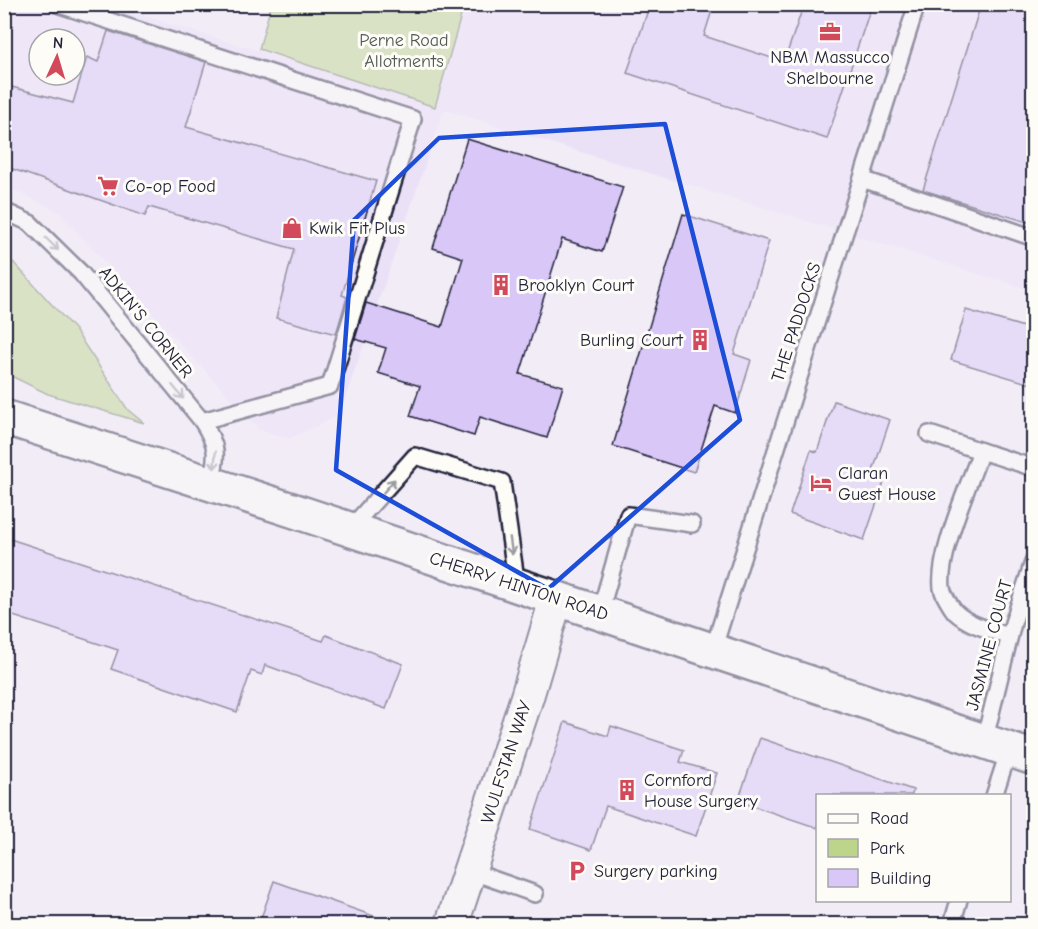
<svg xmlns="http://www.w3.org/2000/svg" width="1038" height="929" font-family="'Comic Neue',sans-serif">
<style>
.built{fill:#eae1f7;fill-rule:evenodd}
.green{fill:#bdd58b;stroke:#707c63;stroke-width:1.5}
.building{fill:#d9c7f8;stroke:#22223b;stroke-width:1.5}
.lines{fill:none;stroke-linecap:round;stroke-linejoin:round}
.lane-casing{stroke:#22223b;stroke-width:20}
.street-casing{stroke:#22223b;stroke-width:36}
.secondary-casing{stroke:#22223b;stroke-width:38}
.lane{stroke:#fdfcf7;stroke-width:15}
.street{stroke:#fdfcf7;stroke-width:32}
.secondary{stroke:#fdfcf7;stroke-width:33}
.oneway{stroke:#9a9aa2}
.marked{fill:none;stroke:#1d4ed8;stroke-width:4.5;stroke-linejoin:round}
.labels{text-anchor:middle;stroke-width:6;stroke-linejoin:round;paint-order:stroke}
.park-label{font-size:18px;fill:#505853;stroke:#fdfcf7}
.poi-label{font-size:18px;fill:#22223b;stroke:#fdfcf7;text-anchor:start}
.street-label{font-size:18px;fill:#22223b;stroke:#fdfcf7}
</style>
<rect width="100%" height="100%" fill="#f2ecf7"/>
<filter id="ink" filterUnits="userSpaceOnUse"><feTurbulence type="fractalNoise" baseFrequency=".0167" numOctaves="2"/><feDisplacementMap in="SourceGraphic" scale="12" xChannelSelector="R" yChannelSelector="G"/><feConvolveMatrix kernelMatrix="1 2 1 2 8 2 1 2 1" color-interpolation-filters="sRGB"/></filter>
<g filter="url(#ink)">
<!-- built -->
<path class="built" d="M4,5H110L435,105L464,5H1033V291L444,110L339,416L289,439L259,430L58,212L5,186ZM39,39H75V75H39Z"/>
<!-- green -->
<g class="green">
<path d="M271,5H464L435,107L259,49Z"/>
<path d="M4,252L75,330L128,410L144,423L48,394L5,373Z"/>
</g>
<!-- building -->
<g class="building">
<path d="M650,4H714L704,36L784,62L804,4H872L827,139L627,73Z"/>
<path d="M981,4H1034V224L923,190Z"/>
<path d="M108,31L206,62L186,127L376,181L342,295L347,297L336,334L276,318L294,249L149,207L145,216L4,166V85L73,103L87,57L98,62Z"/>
<path d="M467,139L623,187L602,252L562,239L520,374L563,386L547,438L480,417L474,436L410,416L420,386L378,373L386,348L355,339L366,303L442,327L463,258L433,248Z"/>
<path d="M683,214L769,241L734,354L751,360L735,413L715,406L694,472L613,446Z"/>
<path d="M966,310L1034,330V385L951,360Z"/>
<path d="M834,401L890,420L871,477L884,482L864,540L790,514L811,450L817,452Z"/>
<path d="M4,537L323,641L326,635L403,664L386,709L265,665L262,675L251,671L237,712L111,669L118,650L4,613Z"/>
<path d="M565,722L608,736L611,726L684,750L680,762L717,773L696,836L606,806L591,850L530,829Z"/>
<path d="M760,738L913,790L912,795H818V828L738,801Z"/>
<path d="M274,881L385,920L384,924H280L261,918Z"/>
</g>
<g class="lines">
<defs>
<g id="lane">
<path d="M57,4L413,119L330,386L202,421"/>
<path d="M862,179L1034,238"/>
<path d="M4,211L30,223L81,273L202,421C219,448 217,454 211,484"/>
<path d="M929,434L981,451"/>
<path d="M350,529L415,456L502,482L517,586"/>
<path d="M600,612L628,515L692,524"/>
<path d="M1009,636C991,630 970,626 955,612C951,607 943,594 942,588C938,553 969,485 981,451L1034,468"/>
<path d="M713,650L917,4"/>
<path d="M984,742L1013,623L1034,559"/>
<path d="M994,796L1009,750"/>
<path d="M470,871L535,894"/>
<path d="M952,924L959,900"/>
</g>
<path id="street" d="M452,924L527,697L556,599"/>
<path id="secondary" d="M4,417L295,511L1034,758"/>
</defs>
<!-- lane casing -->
<use href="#lane" class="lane-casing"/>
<!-- street casing -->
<use href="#street" class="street-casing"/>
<!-- secondary casing -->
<use href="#secondary" class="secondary-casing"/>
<!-- lane -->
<use href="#lane" class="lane"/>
<!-- street -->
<use href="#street" class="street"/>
<!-- secondary -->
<use href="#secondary" class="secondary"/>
</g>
<!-- one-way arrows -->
<defs><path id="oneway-shaft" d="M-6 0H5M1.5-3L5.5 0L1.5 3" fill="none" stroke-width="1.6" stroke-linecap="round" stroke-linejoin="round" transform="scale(1.5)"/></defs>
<g class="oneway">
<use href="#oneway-shaft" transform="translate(52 244) rotate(44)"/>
<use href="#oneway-shaft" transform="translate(178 392) rotate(51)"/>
<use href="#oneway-shaft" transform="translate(215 460) rotate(95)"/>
<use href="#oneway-shaft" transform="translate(389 486) rotate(-49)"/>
<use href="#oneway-shaft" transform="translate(511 546) rotate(82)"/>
</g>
</g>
<!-- marked area -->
<path d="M0 0H1038V929H0ZM665,124L740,420L548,589L336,470L354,220L439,138Z" fill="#f2ecf7" fill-opacity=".55" fill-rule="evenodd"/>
<path class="marked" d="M665,124L740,420L548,589L336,470L354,220L439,138Z"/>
<!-- icons -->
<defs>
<symbol id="office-bare" viewBox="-9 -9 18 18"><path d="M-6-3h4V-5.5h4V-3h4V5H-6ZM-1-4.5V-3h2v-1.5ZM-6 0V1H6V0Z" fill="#d1495b" stroke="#fdfcf7" stroke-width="2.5" paint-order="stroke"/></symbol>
<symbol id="supermarket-bare" viewBox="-9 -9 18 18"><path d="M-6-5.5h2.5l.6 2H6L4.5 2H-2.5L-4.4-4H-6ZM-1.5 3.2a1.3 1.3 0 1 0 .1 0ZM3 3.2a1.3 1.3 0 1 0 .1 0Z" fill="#d1495b" stroke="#fdfcf7" stroke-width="2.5" paint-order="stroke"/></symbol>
<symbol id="shop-bare" viewBox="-9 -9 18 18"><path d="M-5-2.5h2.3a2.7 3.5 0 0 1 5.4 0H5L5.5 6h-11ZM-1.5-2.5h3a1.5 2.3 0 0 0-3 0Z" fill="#d1495b" stroke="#fdfcf7" stroke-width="2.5" paint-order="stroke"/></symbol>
<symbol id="building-bare" viewBox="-9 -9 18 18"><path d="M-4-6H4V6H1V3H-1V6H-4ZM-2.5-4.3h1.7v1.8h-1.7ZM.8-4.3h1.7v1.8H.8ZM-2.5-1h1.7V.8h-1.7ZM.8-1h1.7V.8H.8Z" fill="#d1495b" stroke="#fdfcf7" stroke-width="2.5" paint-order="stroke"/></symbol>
<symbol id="hotel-bare" viewBox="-9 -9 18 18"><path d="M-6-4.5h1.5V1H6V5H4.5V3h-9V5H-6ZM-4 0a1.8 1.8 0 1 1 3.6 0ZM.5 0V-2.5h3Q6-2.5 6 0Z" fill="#d1495b" stroke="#fdfcf7" stroke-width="2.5" paint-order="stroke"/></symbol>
<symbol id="parking-bare" viewBox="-9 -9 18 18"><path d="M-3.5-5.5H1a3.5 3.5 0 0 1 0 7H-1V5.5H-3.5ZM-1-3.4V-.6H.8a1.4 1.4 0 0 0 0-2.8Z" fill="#d1495b" stroke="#fdfcf7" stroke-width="2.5" paint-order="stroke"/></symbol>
</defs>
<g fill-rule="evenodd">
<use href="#office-bare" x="815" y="17" width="30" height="30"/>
<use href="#supermarket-bare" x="93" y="171" width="30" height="30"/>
<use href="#shop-bare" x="277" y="213" width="30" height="30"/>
<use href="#building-bare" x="486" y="270" width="30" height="30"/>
<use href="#building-bare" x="685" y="325" width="30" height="30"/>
<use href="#hotel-bare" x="806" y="468" width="30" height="30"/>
<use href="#building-bare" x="612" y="775" width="30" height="30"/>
<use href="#parking-bare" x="562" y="856" width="30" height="30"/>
</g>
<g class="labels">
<!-- park labels -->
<g class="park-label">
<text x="404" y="46">Perne Road<tspan x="404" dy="21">Allotments</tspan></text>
</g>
<!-- poi labels -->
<g class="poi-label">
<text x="830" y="63" text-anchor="middle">NBM Massucco<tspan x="830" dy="21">Shelbourne</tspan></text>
<text x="125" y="192">Co-op Food</text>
<text x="309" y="234">Kwik Fit Plus</text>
<text x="518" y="291">Brooklyn Court</text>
<text x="683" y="346" text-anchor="end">Burling Court</text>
<text x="838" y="479">Claran<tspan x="838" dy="21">Guest House</tspan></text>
<text x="644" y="786">Cornford<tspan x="644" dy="21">House Surgery</tspan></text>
<text x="594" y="877">Surgery parking</text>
</g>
<!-- street labels -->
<g class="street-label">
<text transform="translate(146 322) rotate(51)" y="6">ADKIN'S CORNER</text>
<text transform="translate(796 322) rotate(-72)" y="6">THE PADDOCKS</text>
<text transform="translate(519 586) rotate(18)" y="6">CHERRY HINTON ROAD</text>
<text transform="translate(989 645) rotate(-75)" y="6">JASMINE COURT</text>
<text transform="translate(506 762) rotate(-72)" y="6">WULFSTAN WAY</text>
</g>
</g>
<!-- margin -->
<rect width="1038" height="929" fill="none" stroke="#fdfcf7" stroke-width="24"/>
<rect x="12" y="12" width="1014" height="905" fill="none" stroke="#22223b" stroke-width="2" filter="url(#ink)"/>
<!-- legend -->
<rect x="816" y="794" width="195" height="108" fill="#fdfcf7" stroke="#a5a5ac" stroke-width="1.5"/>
<rect x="828" y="814" width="30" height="9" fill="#fdfcf7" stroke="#a5a5ac" stroke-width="1.5"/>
<text x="870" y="824" font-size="18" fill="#22223b">Road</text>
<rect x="828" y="839" width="30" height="18" fill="#bdd58b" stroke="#a5a5ac" stroke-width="1.5"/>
<text x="870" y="854" font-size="18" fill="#22223b">Park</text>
<rect x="828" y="869" width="30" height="18" fill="#d9c7f8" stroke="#a5a5ac" stroke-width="1.5"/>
<text x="870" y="884" font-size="18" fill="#22223b">Building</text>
<!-- north arrow -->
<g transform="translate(57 57) rotate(4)"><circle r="28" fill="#fdfcf7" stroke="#a5a5ac" stroke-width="1.5"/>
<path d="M0-4.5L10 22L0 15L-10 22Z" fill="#d1495b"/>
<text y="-9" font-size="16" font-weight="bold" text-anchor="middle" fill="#22223b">N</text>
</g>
</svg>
